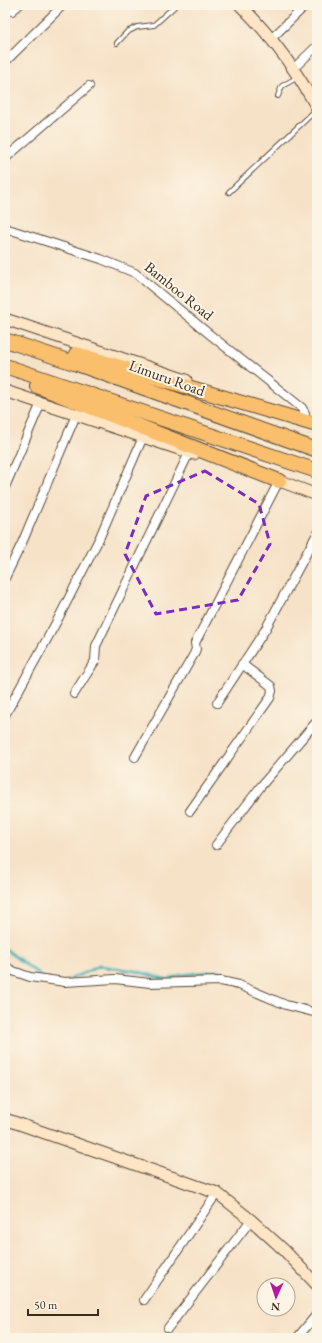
<svg xmlns="http://www.w3.org/2000/svg" width="322" height="1343" font-family="'EB Garamond',serif">
<style>
.lines{fill:none;stroke-linecap:round;stroke-linejoin:round}
.stream{stroke:#3cadb5;stroke-width:3}
.lane-casing{stroke:#574637;stroke-width:6}
.street-casing{stroke:#574637;stroke-width:10}
.secondary-casing{stroke:#574637;stroke-width:13}
.highway-casing{stroke:#574637;stroke-width:16}
.lane{stroke:#fff;stroke-width:4}
.street{stroke:#fff;stroke-width:8}
.secondary{stroke:#fde5c5;stroke-width:11}
.highway{stroke:#f9bf6d;stroke-width:14}
.marked{fill:none;stroke:#7b2cbf;stroke-width:3;stroke-dasharray:8 5;stroke-linejoin:round}
.labels{text-anchor:middle;stroke-width:4;stroke-linejoin:round;paint-order:stroke}
.street-label{font-size:15px;fill:#3b2a1e;stroke:#fcf5e5}
</style>
<rect width="100%" height="100%" fill="#fcf5e5"/>
<filter id="ink" filterUnits="userSpaceOnUse"><feTurbulence type="fractalNoise" baseFrequency=".025" numOctaves="2"/><feDisplacementMap in="SourceGraphic" scale="8" xChannelSelector="R" yChannelSelector="G"/><feConvolveMatrix kernelMatrix="1 2 1 2 8 2 1 2 1" color-interpolation-filters="sRGB"/></filter>
<filter id="wash" filterUnits="userSpaceOnUse"><feTurbulence type="fractalNoise" baseFrequency=".012" numOctaves="4" result="noise"/><feDisplacementMap in="SourceGraphic" scale="16" xChannelSelector="R" yChannelSelector="G"/><feGaussianBlur stdDeviation="0.9" result="paint"/><feColorMatrix in="noise" values="0 0 0 0 0 0 0 0 0 0 0 0 0 0 0 0 0 1.4 0 .05"/><feComposite in="paint" operator="in"/></filter>
<g filter="url(#wash)">
<rect width="100%" height="100%" fill="#f6e2c7"/>
<g class="lines">
<!-- stream -->
<g class="stream">
<path d="M5,949L41,976"/>
<path d="M71,979L99,966L136,971L168,980L181,975L219,971L248,985"/>
</g>
</g>
</g>
<g filter="url(#ink)">
<g class="lines">
<defs>
<g id="lane">
<path d="M117,43L127,32L137,27L154,25L176,5"/>
<path d="M278,96L282,86L298,77"/>
<path d="M229,192L317,109"/>
</g>
<g id="street">
<path d="M12,11L19,5"/>
<path d="M271,39L306,5"/>
<path d="M5,62L63,5"/>
<path d="M293,69L317,46"/>
<path d="M5,160L8,156L89,86"/>
<path d="M5,228L101,259L135,273L208,333L302,408L305,413L306,421"/>
<path d="M5,487L41,403"/>
<path d="M5,578L22,543L76,415"/>
<path d="M74,694L95,661L96,646L189,453"/>
<path d="M217,703L265,630L317,534"/>
<path d="M5,715L57,621L99,539L143,437"/>
<path d="M135,757L194,654L196,649L195,643L279,481"/>
<path d="M190,811L270,698L272,691L271,686L242,664"/>
<path d="M216,845L261,786L317,721"/>
<path d="M5,966L13,971L30,977L65,982L115,979L150,983L221,981L239,985L286,1005L317,1013"/>
<path d="M144,1300L217,1193"/>
<path d="M168,1328L251,1220"/>
<path d="M297,1338L317,1314"/>
</g>
<g id="secondary">
<path d="M240,5C271,35 296,70 317,108"/>
<path d="M5,319L186,380"/>
<path d="M5,391L194,454"/>
<path d="M272,478L317,495"/>
<path d="M5,1119L217,1193L251,1220L284,1250L317,1285"/>
</g>
<g id="highway">
<path d="M5,340L77,364L317,450"/>
<path d="M76,354L317,425"/>
<path d="M5,366L317,471"/>
<path d="M37,386L279,481"/>
</g>
</defs>
<!-- lane casing -->
<use href="#lane" class="lane-casing"/>
<!-- street casing -->
<use href="#street" class="street-casing"/>
<!-- secondary casing -->
<use href="#secondary" class="secondary-casing"/>
<!-- highway casing -->
<use href="#highway" class="highway-casing"/>
<!-- lane -->
<use href="#lane" class="lane"/>
<!-- street -->
<use href="#street" class="street"/>
<!-- secondary -->
<use href="#secondary" class="secondary"/>
<!-- highway -->
<use href="#highway" class="highway"/>
</g>
</g>
<!-- marked area -->
<path class="marked" d="M205,471L259,504L270,544L238,600L156,614L125,554L146,496Z"/>
<g class="labels">
<!-- street labels -->
<g class="street-label">
<text transform="translate(179 291) rotate(39)" y="5">Bamboo Road</text>
<text transform="translate(167 378) rotate(20)" y="5">Limuru Road</text>
</g>
</g>
<!-- margin -->
<rect width="322" height="1343" fill="none" stroke="#fcf5e5" stroke-width="20"/>
<!-- north arrow -->
<g transform="translate(276 1297) rotate(183)"><circle r="19" fill="#fcf5e5" stroke="#afa495"/>
<path d="M0-3L7 15L0 10L-7 15Z" fill="#b5179e"/>
<text y="-6" font-size="11" font-weight="bold" text-anchor="middle" fill="#3b2a1e">N</text>
</g>
<!-- scale -->
<path d="M28 1309v6h70v-6" fill="none" stroke="#3b2a1e" stroke-width="2"/>
<text x="34" y="1309" font-size="12" fill="#3b2a1e" stroke="#fcf5e5" stroke-width="3" paint-order="stroke">50 m</text>
</svg>
